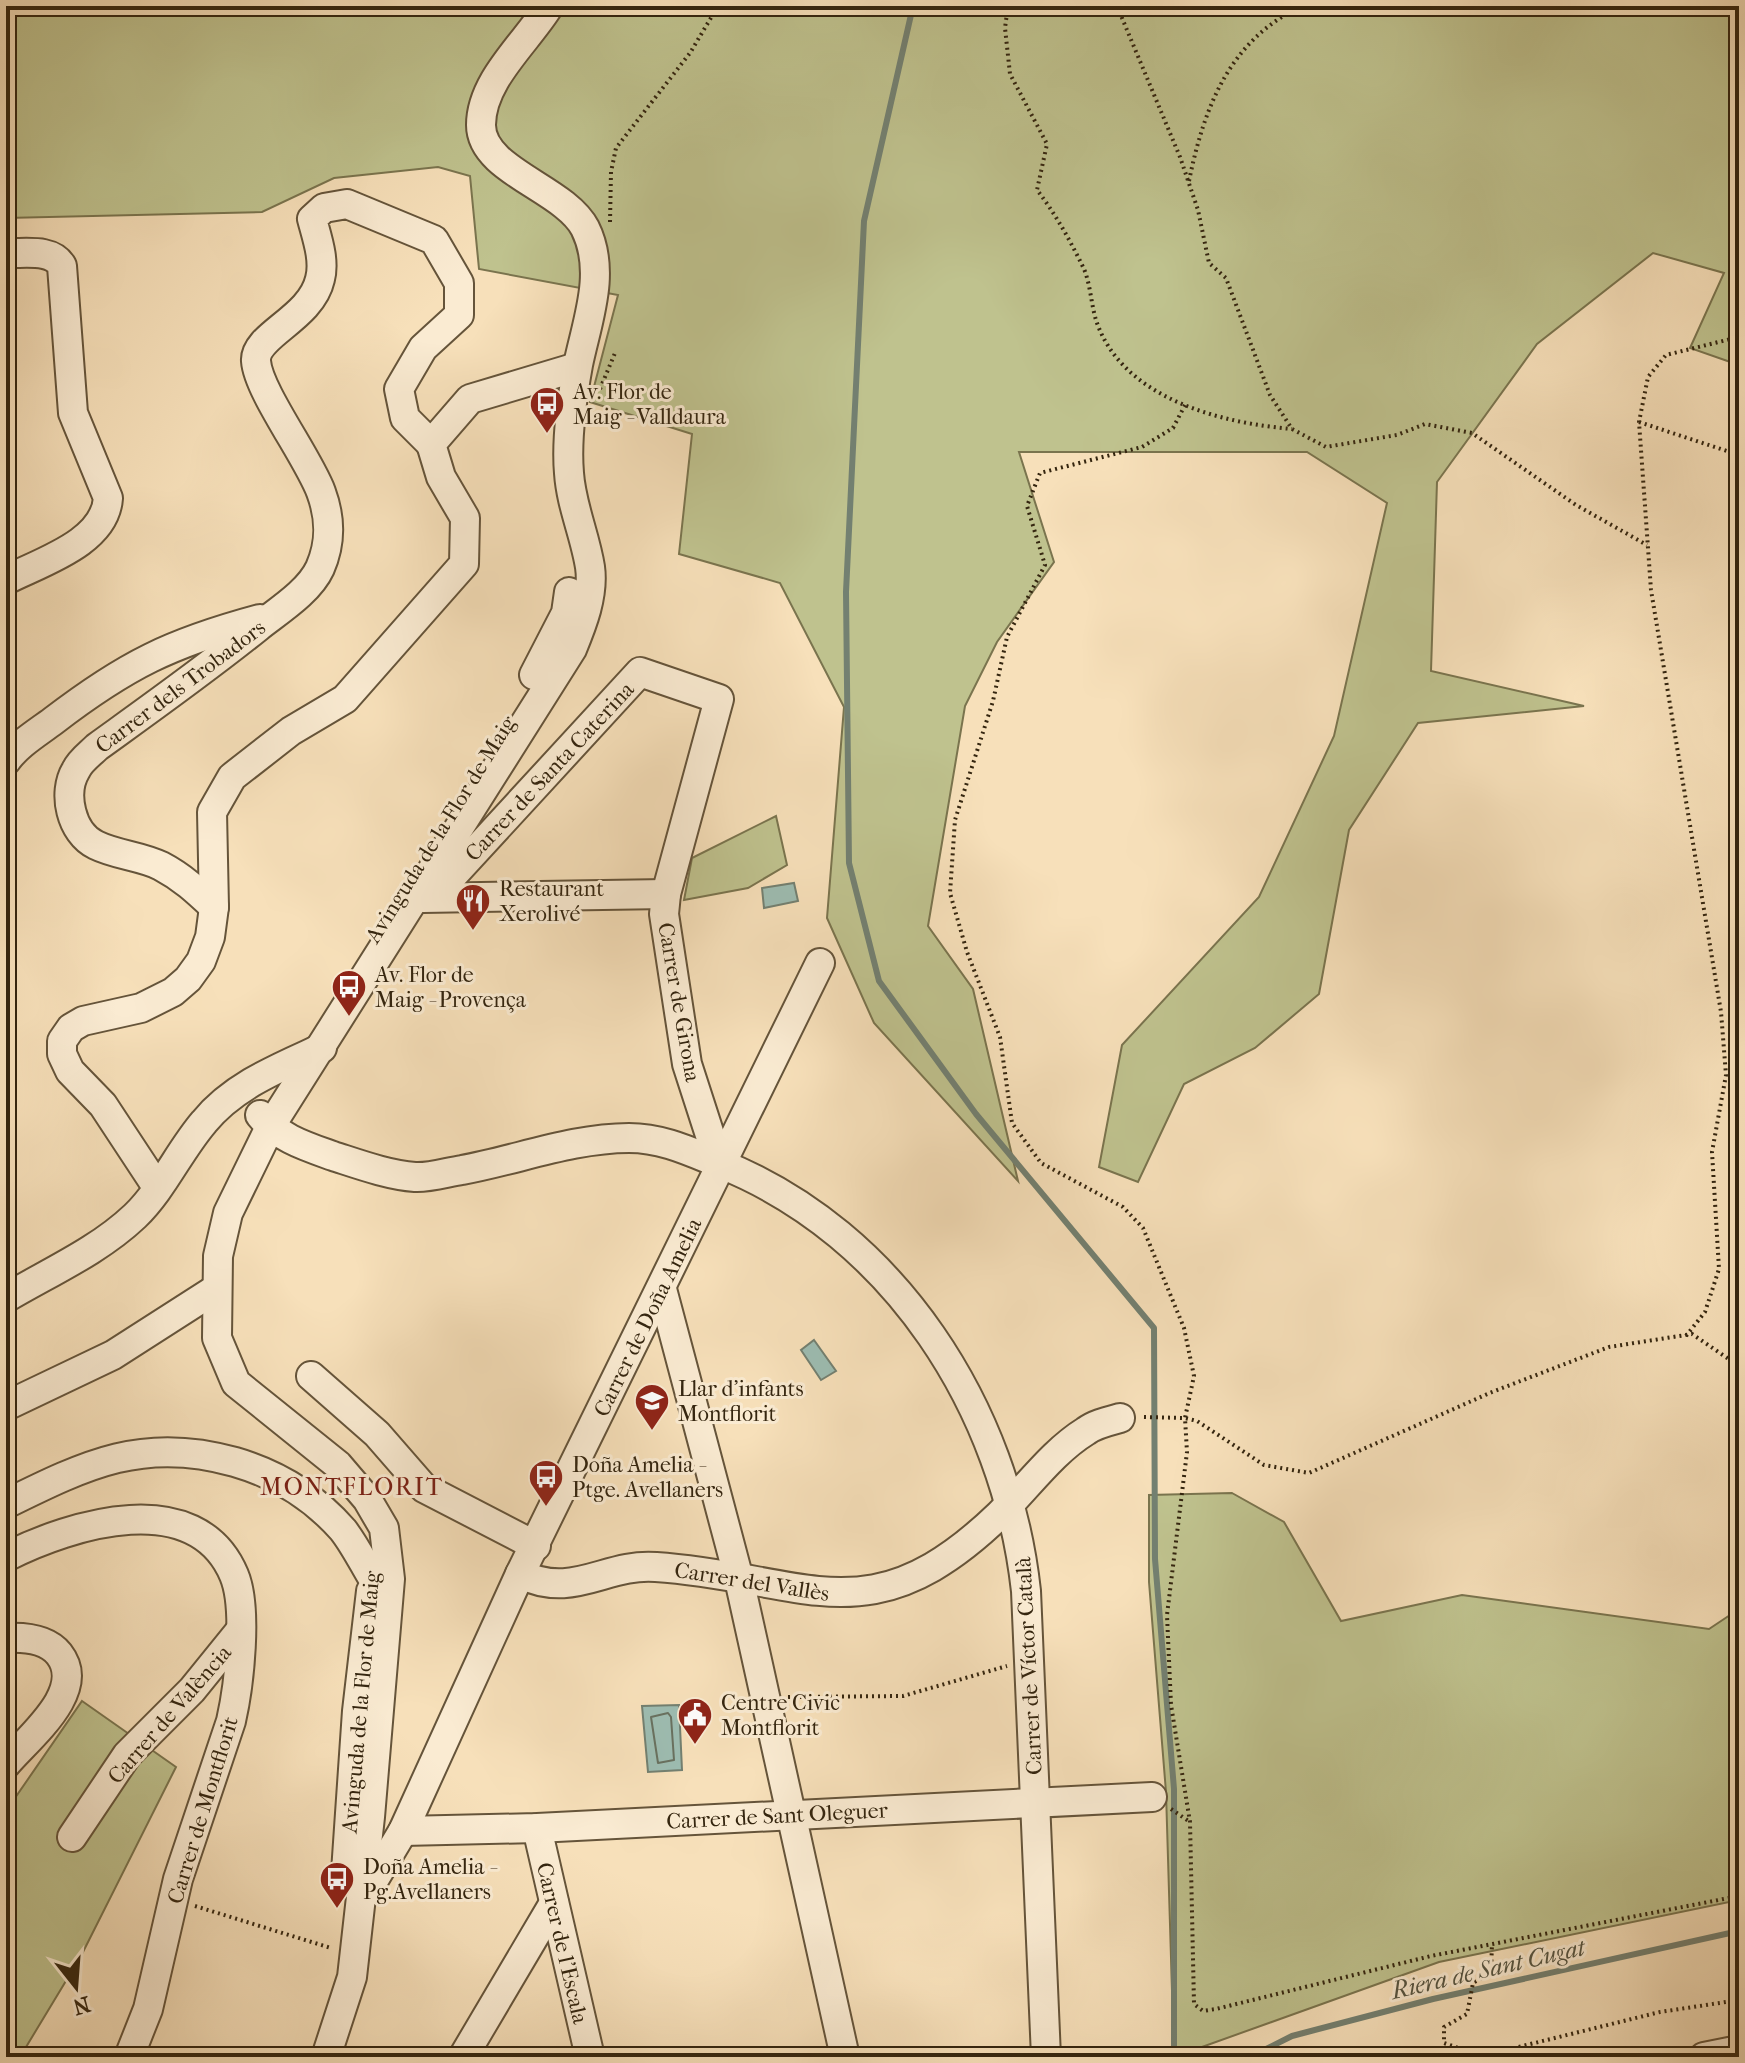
<svg xmlns="http://www.w3.org/2000/svg" width="1745" height="2063" font-family="'IM FELL French Canon',serif">
<style>
.green{fill:#bfc28e;stroke:#7a744e;stroke-width:2}
.water{fill:#9dbdb2;stroke:#738071;stroke-width:2}
.lines{fill:none;stroke-linecap:round;stroke-linejoin:round}
.shore{stroke:#687160;stroke-width:2}
.stream{stroke:#738071;stroke-width:6}
.minor-casing{stroke:#65543a;stroke-width:32}
.path{stroke:#34250f;stroke-width:4;stroke-dasharray:2 4;stroke-linecap:butt}
.minor{stroke:#faebd2;stroke-width:28}
.labels{text-anchor:middle;stroke-width:6;stroke-linejoin:round;paint-order:stroke}
.poi-label{font-size:22px;fill:#34250f;stroke:#faebd2;text-anchor:start}
.street-label{font-size:22px;fill:#34250f;stroke:#faebd2}
.neighbourhood-label{font-size:24px;letter-spacing:2px;fill:#7a1f14;stroke:#faebd2}
.water-label{font-size:24px;font-style:italic;fill:#545340;stroke:#faebd2}
</style>
<rect width="100%" height="100%" fill="#f7e0ba"/>
<filter id="stains"><feTurbulence type="fractalNoise" baseFrequency=".0025" numOctaves="4"/><feColorMatrix values="0 0 0 0 .2 0 0 0 0 .09 0 0 0 0 .02 0 0 0 .5 -.17"/></filter>
<radialGradient id="worn" r=".72"><stop offset=".6" stop-color="#630" stop-opacity="0"/><stop offset="1" stop-color="#630" stop-opacity=".3"/></radialGradient>
<!-- green -->
<g class="green">
<path d="M6,6H1739V365L1690,348L1724,273L1653,253L1537,344L1437,482L1431,671L1584,706L1418,723L1349,830L1319,994L1255,1048L1184,1084L1138,1182L1099,1167L1122,1045L1259,897L1334,736L1387,503L1307,452H1019L1054,562L997,642L965,706L928,926L973,989L1018,1181L874,1023L827,918L844,707L780,583L679,554L692,434L590,402L618,295L479,269L470,176L438,167L334,178L262,212L6,218Z"/>
<path d="M776,816L787,865L748,888L684,900L692,858Z"/>
<path d="M1232,1493L1284,1522L1341,1621L1462,1595L1709,1629L1739,1609V1900L1439,1962L1174,2057L1166,1792L1149,1582V1495Z"/>
<path d="M82,1701L176,1767L81,1956L20,2057H6V1811Z"/>
</g>
<!-- water -->
<g class="water">
<path d="M794,883L798,901L764,908L762,888Z"/>
<path d="M814,1340L836,1371L821,1380L801,1350Z"/>
<path d="M679,1705L682,1770L648,1772L642,1706Z"/>
</g>
<g class="lines">
<!-- shore -->
<path class="shore" d="M668,1713L671,1717L674,1760L658,1763L651,1717Z"/>
<!-- stream -->
<g class="stream">
<path d="M913,6L864,221L846,592L849,863L879,981L976,1114L1154,1328L1155,1559L1174,1789V2057"/>
<path d="M1250,2057L1292,2036L1433,1999L1739,1931"/>
</g>
<defs>
<g id="minor">
<path d="M6,253C24,254 52,248 62,266L73,413L108,498C105,543 41,562 6,580"/>
<path d="M534,675L566,613L569,592"/>
<path d="M6,761C17,745 37,733 53,721C126,665 171,643 260,619"/>
<path d="M433,897L640,672L719,699L666,894L664,914L687,1064L719,1163"/>
<path d="M423,898L666,894"/>
<path d="M214,907C197,891 182,877 161,866C141,856 116,855 96,845C71,833 62,793 76,770C80,761 90,754 97,747C151,708 206,669 258,627C278,611 309,592 320,568C331,543 331,519 321,492C308,457 258,391 256,361C254,335 311,319 320,279C325,260 317,238 312,219L324,208L347,204L434,240L459,283V315L423,348L399,389L405,418L431,444"/>
<path d="M260,1115C279,1138 305,1146 333,1156C358,1164 388,1175 415,1177C429,1178 448,1172 462,1170C517,1160 573,1138 629,1138C663,1138 691,1152 721,1164C895,1234 1006,1409 1026,1591L1046,2057"/>
<path d="M157,1187L103,1105L70,1071L62,1054V1041L71,1028L83,1021L141,1008L173,992L188,979L201,961L210,937L214,907L212,812L232,777L291,731L345,699L464,564L465,518L441,477L431,444L470,399L577,367"/>
<path d="M662,1289L739,1579L845,2057"/>
<path d="M6,1298C50,1272 98,1251 135,1216C163,1189 179,1151 204,1122C234,1085 281,1067 322,1048"/>
<path d="M311,1376L377,1434L424,1488L536,1546"/>
<path d="M6,1406L113,1355L216,1289"/>
<path d="M6,1504C87,1464 144,1436 235,1462C276,1474 314,1497 343,1530C354,1544 363,1562 372,1577"/>
<path d="M6,1557C71,1524 196,1485 234,1575C248,1608 239,1686 231,1721L178,1879L148,2009L129,2057"/>
<path d="M520,1574C574,1600 605,1563 656,1567C807,1577 868,1641 999,1515C1027,1488 1052,1452 1086,1431C1095,1424 1109,1421 1120,1418"/>
<path d="M6,1638C24,1637 47,1639 59,1654C88,1691 29,1737 6,1764"/>
<path d="M537,1828L590,2057"/>
<path d="M403,1831L537,1828L1152,1797"/>
<path d="M72,1837L127,1755L192,1690L239,1632"/>
<path d="M346,1872L357,1711L371,1591"/>
<path d="M366,1893L403,1831L520,1574L820,963"/>
<path d="M326,2057L352,1977L370,1817L390,1579L384,1528L367,1499L338,1465L236,1383L217,1338L218,1256L228,1213L270,1127L572,649C582,625 594,595 590,567C585,535 571,505 569,473C566,439 572,398 578,365C587,321 607,272 585,228C564,188 481,171 481,125C481,80 527,42 549,6"/>
<path d="M463,2057L554,1903"/>
<path d="M1704,2057L1739,2050"/>
</g>
</defs>
<!-- minor casing -->
<use href="#minor" class="minor-casing"/>
<!-- path -->
<g class="path">
<path d="M1008,6L1005,28L1010,74L1047,144L1037,190C1055,213 1071,242 1084,269C1091,286 1091,306 1097,323C1124,399 1221,423 1292,429"/>
<path d="M1117,6L1180,157L1198,210L1209,263L1226,278L1270,395L1292,429L1326,447L1397,435L1425,424L1472,433L1576,505L1647,545"/>
<path d="M1189,181C1204,108 1229,40 1302,6"/>
<path d="M610,222L611,172L616,148L690,53L718,6"/>
<path d="M600,389L615,353"/>
<path d="M1185,405L1173,428L1142,447L1040,473L1027,506L1045,565L1007,637L993,701L955,820L950,893L967,952L1000,1037L1012,1123L1041,1163L1123,1207L1143,1228L1184,1328L1194,1376L1185,1418L1187,1452L1167,1615L1171,1705L1190,1822L1194,2004L1203,2011L1216,2009L1431,1956L1739,1896"/>
<path d="M1639,422L1739,455"/>
<path d="M1686,1336L1705,1312L1719,1269L1712,1152L1726,1075L1721,1012L1651,590L1639,422L1648,377L1666,355L1739,337"/>
<path d="M1144,1417L1185,1418L1197,1421L1264,1465L1309,1473L1492,1392L1609,1347L1692,1334L1739,1366"/>
<path d="M788,1697L903,1696L1007,1666"/>
<path d="M1171,1809L1190,1822"/>
<path d="M195,1906L331,1948"/>
<path d="M1463,2057L1461,2049L1444,2043V2027L1467,2014L1473,1983L1491,1972L1492,1944"/>
<path d="M1478,2057L1660,2012L1739,2000"/>
</g>
<!-- minor -->
<use href="#minor" class="minor"/>
</g>
<!-- icons -->
<defs>
<symbol id="bus-pin" viewBox="-11 -11 22 30"><path d="M0 17L-7.5 6A9.5 9.5 0 1 1 7.5 6Z" fill="#8f2418" stroke="#faebd2"/><path d="M-5-6H5V4H4V6H2V4H-2V6H-4V4H-5ZM-3.5-4V0h7V-4ZM-3.5 1.2v1.5H-2V1.2ZM2 1.2v1.5H3.5V1.2Z" fill="#fff"/></symbol>
<symbol id="restaurant-pin" viewBox="-11 -11 22 30"><path d="M0 17L-7.5 6A9.5 9.5 0 1 1 7.5 6Z" fill="#8f2418" stroke="#faebd2"/><path d="M-5-6h1v4h1v-4h1v4h1v-4h1v5L-1.5 .5V6h-2V.5L-5-1ZM5-6V6H3V1.5H1.5Q1.5-4 5-6Z" fill="#fff"/></symbol>
<symbol id="school-pin" viewBox="-11 -11 22 30"><path d="M0 17L-7.5 6A9.5 9.5 0 1 1 7.5 6Z" fill="#8f2418" stroke="#faebd2"/><path d="M0-5L7-2L0 1L-7-2ZM-4 1L0 2.5L4 1V4Q0 6-4 4Z" fill="#fff"/></symbol>
<symbol id="civic-pin" viewBox="-11 -11 22 30"><path d="M0 17L-7.5 6A9.5 9.5 0 1 1 7.5 6Z" fill="#8f2418" stroke="#faebd2"/><path d="M-.6-6.5H3V-4.5H.6V-3L4-1V1h2V6H-6V1h2V-1L-.6-3ZM-1.2 2.5V6h2.4V2.5Z" fill="#fff"/></symbol>
</defs>
<g fill-rule="evenodd">
<use href="#bus-pin" x="527" y="384" width="40" height="54"/>
<use href="#restaurant-pin" x="453" y="881" width="40" height="54"/>
<use href="#bus-pin" x="329" y="967" width="40" height="54"/>
<use href="#school-pin" x="632" y="1381" width="40" height="54"/>
<use href="#bus-pin" x="526" y="1457" width="40" height="54"/>
<use href="#civic-pin" x="675" y="1695" width="40" height="54"/>
<use href="#bus-pin" x="317" y="1859" width="40" height="54"/>
</g>
<g class="labels">
<!-- poi labels -->
<g class="poi-label">
<text x="573" y="399">Av. Flor de<tspan x="573" dy="25">Maig - Valldaura</tspan></text>
<text x="499" y="896">Restaurant<tspan x="499" dy="25">Xerolivé</tspan></text>
<text x="375" y="982">Av. Flor de<tspan x="375" dy="25">Maig - Provença</tspan></text>
<text x="678" y="1396">Llar d'infants<tspan x="678" dy="25">Montflorit</tspan></text>
<text x="572" y="1472">Doña Amelia -<tspan x="572" dy="25">Ptge. Avellaners</tspan></text>
<text x="721" y="1710">Centre Civic<tspan x="721" dy="25">Montflorit</tspan></text>
<text x="363" y="1874">Doña Amelia -<tspan x="363" dy="25">Pg.Avellaners</tspan></text>
</g>
<!-- street labels -->
<g class="street-label">
<text transform="translate(180 686) rotate(-37)" y="8">Carrer dels Trobadors</text>
<text transform="translate(549 771) rotate(-47)" y="8">Carrer de Santa Caterina</text>
<text transform="translate(440 829) rotate(-58)" y="8">Avinguda de la Flor de Maig</text>
<text transform="translate(680 1002) rotate(80)" y="8">Carrer de Girona</text>
<text transform="translate(647 1317) rotate(-64)" y="8">Carrer de Doña Amelia</text>
<text transform="translate(752 1581) rotate(9)" y="8">Carrer del Vallès</text>
<text transform="translate(1028 1666) rotate(-93)" y="8">Carrer de Víctor Català</text>
<text transform="translate(360 1702) rotate(-85)" y="8">Avinguda de la Flor de Maig</text>
<text transform="translate(169 1714) rotate(-49)" y="8">Carrer de València</text>
<text transform="translate(202 1810) rotate(-73)" y="8">Carrer de Montflorit</text>
<text transform="translate(777 1815) rotate(-3)" y="8">Carrer de Sant Oleguer</text>
<text transform="translate(563 1943) rotate(77)" y="8">Carrer de l'Escala</text>
</g>
<!-- neighbourhood labels -->
<g class="neighbourhood-label">
<text x="352" y="1495">MONTFLORIT</text>
</g>
<!-- water labels -->
<g class="water-label">
<text transform="translate(1488 1969) rotate(-13)" y="8">Riera de Sant Cugat</text>
</g>
</g>
<!-- margin -->
<rect width="1745" height="2063" fill="none" stroke="#f7e0ba" stroke-width="32"/>
<rect x="8" y="8" width="1729" height="2047" fill="none" stroke="#34250f" stroke-width="4"/>
<rect x="16" y="16" width="1713" height="2031" fill="none" stroke="#34250f" stroke-width="2"/>
<!-- north arrow -->
<g transform="translate(76 1987) rotate(163)" stroke="#faebd2" stroke-width="6" paint-order="stroke">
<path d="M0-6L14 30L0 20L-14 30Z" fill="#34250f"/>
<text y="-12" font-size="22" font-weight="bold" text-anchor="middle" fill="#34250f">N</text>
</g>
<rect width="100%" height="100%" filter="url(#stains)"/>
<rect width="100%" height="100%" fill="url(#worn)"/>
</svg>
